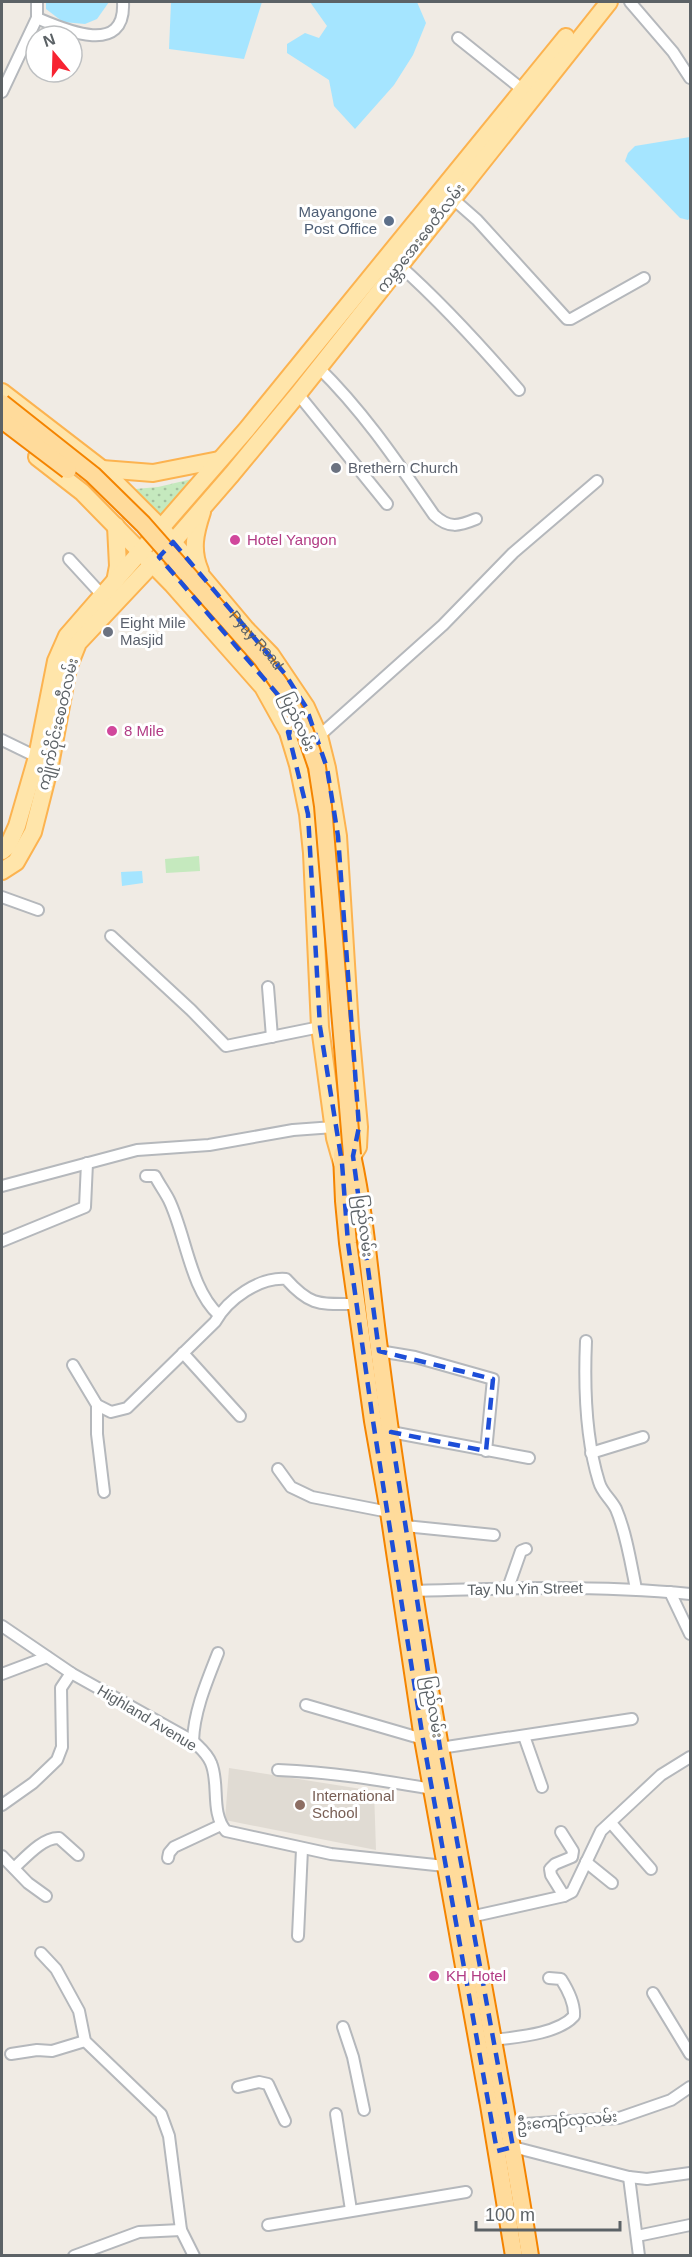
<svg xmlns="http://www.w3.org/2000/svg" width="692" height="2257" font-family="Helvetica,'Noto Sans Myanmar',sans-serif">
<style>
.education{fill:#e0dbd3}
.green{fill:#c5e9be}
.park{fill:url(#park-dots)}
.water{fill:#a5e5ff}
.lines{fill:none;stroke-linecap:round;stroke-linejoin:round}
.minor-casing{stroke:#b5b8bc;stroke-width:14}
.primary-casing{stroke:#fcb350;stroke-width:20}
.trunk-casing{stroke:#f48400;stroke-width:20}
.minor{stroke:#fff;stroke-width:10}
.primary{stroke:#ffe5aa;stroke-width:16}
.trunk{stroke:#ffdb9b;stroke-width:16}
.trunk-bridge-casing{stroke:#f48400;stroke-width:20;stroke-linecap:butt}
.trunk-bridge{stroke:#ffdb9b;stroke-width:16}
.marked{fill:none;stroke:#1d4ed8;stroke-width:4.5;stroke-dasharray:12 8;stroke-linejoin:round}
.service-dot{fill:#5c6f8a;stroke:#fff;stroke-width:2}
.worship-dot{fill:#6b7280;stroke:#fff;stroke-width:2}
.hotel-dot{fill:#d1479c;stroke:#fff;stroke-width:2}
.education-dot{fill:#8d6e63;stroke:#fff;stroke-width:2}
.labels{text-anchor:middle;stroke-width:6;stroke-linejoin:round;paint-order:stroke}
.service-label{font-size:15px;fill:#4e5e75;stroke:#fff;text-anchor:end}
.street-label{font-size:15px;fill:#5c6266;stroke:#fff}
.worship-label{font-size:15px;fill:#5b616d;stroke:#fff;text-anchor:start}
.hotel-label{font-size:15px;fill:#b23c85;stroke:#fff;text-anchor:start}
.education-label{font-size:15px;fill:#785e54;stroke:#fff;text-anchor:start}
</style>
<defs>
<pattern id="park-dots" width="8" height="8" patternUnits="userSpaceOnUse" patternTransform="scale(1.5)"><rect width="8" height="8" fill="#c5e9be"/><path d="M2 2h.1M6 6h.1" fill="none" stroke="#a3c09e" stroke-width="1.8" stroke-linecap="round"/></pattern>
</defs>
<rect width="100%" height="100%" fill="#f0ebe4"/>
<!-- education -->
<path class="education" d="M229,1768L374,1791L376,1850L225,1820Z"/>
<!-- green -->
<path class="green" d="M199,856L200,871L166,873L165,859Z"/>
<!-- park -->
<path class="park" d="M192,479L156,519L124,490L158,487Z"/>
<!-- water -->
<g class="water">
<path d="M46,2H109L97,19L85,24L63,22L46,9Z"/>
<path d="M171,2H262L244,59L169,49Z"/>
<path d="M310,2H417L426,23L413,55L394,85L355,129L334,106L329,80L287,53V44L305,33L319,38L327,26Z"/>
<path d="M690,137V218L688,220L680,218L625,161L628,153L635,146Z"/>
<path d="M142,871L143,883L122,886L121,872Z"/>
</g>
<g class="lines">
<defs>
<g id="minor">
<path d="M630,2L673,52L690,78"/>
<path d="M37,18C65,30 126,57 123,2"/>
<path d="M458,38L523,90"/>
<path d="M2,92L37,18V2"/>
<path d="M452,198L477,220L567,319H571L644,278"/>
<path d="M399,265C443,304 481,346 519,390"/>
<path d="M318,367C364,412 398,463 434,515C449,529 459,526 476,519"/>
<path d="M298,394L387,504"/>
<path d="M69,559L103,596"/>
<path d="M319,736L443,625L513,553L597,481"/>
<path d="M2,740L37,757"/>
<path d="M2,897L38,910"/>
<path d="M111,936L191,1010L226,1046L320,1027"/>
<path d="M268,987L272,1037"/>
<path d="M146,1176H155C159,1184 165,1192 169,1200C186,1235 190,1289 219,1315"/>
<path d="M2,1186L137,1150L209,1145L293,1130L334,1127"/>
<path d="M2,1241L85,1207L87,1163"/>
<path d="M586,1341C584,1387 585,1437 599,1482C602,1493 611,1499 616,1509C626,1532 631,1564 636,1589"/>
<path d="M379,1351L415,1357L493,1379L486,1451"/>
<path d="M183,1353L240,1416"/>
<path d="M73,1365L97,1405L111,1412L127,1408L215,1322C228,1299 259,1277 286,1279C311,1307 320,1304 356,1304"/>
<path d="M97,1405V1434L104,1492"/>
<path d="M391,1432L529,1458"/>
<path d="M591,1453L643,1437"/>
<path d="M278,1469L291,1487L312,1497L389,1512"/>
<path d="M405,1526L494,1535"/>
<path d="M508,1588L521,1551L526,1549"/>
<path d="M414,1591C506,1588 599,1585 690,1594"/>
<path d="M670,1592L690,1634"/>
<path d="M2,1626L71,1673L193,1741C200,1748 207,1753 211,1763C220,1784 210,1812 226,1831L331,1854L445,1866L452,1865"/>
<path d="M2,1674L47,1657"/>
<path d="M306,1705L423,1739"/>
<path d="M524,1736L542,1787"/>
<path d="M193,1741C194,1711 207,1681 218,1653"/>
<path d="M440,1748L632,1719"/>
<path d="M278,1770C331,1772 380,1780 432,1789"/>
<path d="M2,1805L33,1783L57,1760L62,1747L61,1688L71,1673"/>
<path d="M611,1823L651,1869"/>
<path d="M561,1832L573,1851L572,1857L555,1864L550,1869L551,1875L564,1896"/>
<path d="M2,1856L28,1883L46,1896"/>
<path d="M168,1858L169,1853L174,1847L221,1825"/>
<path d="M586,1862L612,1883"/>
<path d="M14,1868C25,1858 43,1837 59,1838L78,1855"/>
<path d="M470,1917L564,1896L572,1892L601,1831L661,1775L690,1757"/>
<path d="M298,1936L302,1849"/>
<path d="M41,1953L56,1969L79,2011L85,2041L161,2114L169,2136L181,2230L194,2256"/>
<path d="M653,1993L690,2054"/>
<path d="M343,2027L353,2057L364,2110"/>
<path d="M493,2040C517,2037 558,2034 574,2016C575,2003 568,1990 561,1979L549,1978"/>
<path d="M11,2054L37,2050L52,2051L85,2041"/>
<path d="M238,2087L259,2082L268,2084L285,2121"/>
<path d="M336,2114L351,2210"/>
<path d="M509,2125L619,2118L671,2100L690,2087"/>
<path d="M506,2149L513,2147L629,2177L647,2179L690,2173"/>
<path d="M629,2177L639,2256"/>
<path d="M268,2225L466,2192"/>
<path d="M637,2236L690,2225"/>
<path d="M74,2256L139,2232L181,2230"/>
</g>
<g id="primary">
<path id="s1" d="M2,392L102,469L161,528L245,628L271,655L306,707L319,736L327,768L338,836L350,1028L359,1127L358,1147L353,1155"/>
<path d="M37,457L82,492L172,584L263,687L288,732L298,765L308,814L312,853L320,1027L335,1138L342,1163"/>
<path d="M102,469L153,473L219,460"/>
<path d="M200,571C191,550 195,533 202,512"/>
<path d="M115,582L118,566L116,526"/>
<path d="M2,851L8,846L17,826L37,757L56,661L67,636L247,429L566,37"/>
<path d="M2,871L16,862L33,832L50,765L68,668L78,643L173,542L232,474L298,394L609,2"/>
</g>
<g id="trunk">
<path d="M342,1154L344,1201L348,1243L373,1421L389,1512L423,1739L489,2105L514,2256"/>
<path d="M352,1155C366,1219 370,1284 379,1349C389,1430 402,1512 414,1593C449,1815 495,2034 530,2256"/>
</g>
</defs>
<!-- minor casing -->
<use href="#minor" class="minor-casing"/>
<!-- primary casing -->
<use href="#primary" class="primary-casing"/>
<!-- trunk casing -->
<use href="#trunk" class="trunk-casing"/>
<!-- minor -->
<use href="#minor" class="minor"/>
<!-- primary -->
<use href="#primary" class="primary"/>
<!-- trunk -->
<use href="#trunk" class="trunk"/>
<defs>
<g id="trunk-bridge">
<path d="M2,403L93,475L143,524L262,659L285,692L305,732L317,767L323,806L352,1155"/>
<path d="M2,420L68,470"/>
</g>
</defs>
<!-- trunk-bridge casing -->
<use href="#trunk-bridge" class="trunk-bridge-casing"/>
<!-- trunk-bridge -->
<use href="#trunk-bridge" class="trunk-bridge"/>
</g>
<!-- marked area -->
<path class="marked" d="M173,542L285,674L306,707L327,768L338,836L359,1127L353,1156L379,1351L493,1379L486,1451L391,1432L440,1748L513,2147L497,2151L423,1739L373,1421L348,1243L342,1163L320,1027L308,814L288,732L298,733L279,696L159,557Z"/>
<!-- markers -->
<circle class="service-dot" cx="389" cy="221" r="6"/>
<g class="worship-dot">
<circle cx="336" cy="468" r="6"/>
<circle cx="108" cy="632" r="6"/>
</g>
<g class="hotel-dot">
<circle cx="235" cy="540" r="6"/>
<circle cx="112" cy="731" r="6"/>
<circle cx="434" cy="1976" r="6"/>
</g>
<circle class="education-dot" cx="300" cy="1805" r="6"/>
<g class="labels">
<!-- service labels -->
<g class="service-label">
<text x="377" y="217">Mayangone<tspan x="377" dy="17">Post Office</tspan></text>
</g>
<!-- street labels -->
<g class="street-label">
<text transform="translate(421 238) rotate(-52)" y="5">ကမ္ဘာအေးစေတီလမ်း</text>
<text dy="5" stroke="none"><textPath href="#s1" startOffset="357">Pyay Road</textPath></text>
<text transform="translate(298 722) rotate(66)" y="5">ပြည်လမ်း</text>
<text transform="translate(58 724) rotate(-77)" y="5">ကျိုက်ဝိုင်းစေတီလမ်း</text>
<text transform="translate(364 1226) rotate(83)" y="5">ပြည်လမ်း</text>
<text transform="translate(525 1589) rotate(-1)" y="5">Tay Nu Yin Street</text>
<text transform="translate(433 1707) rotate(81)" y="5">ပြည်လမ်း</text>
<text transform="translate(147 1718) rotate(31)" y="5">Highland Avenue</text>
<text transform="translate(567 2121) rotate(-5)" y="5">ဦးကျော်လှလမ်း</text>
</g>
<!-- worship labels -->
<g class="worship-label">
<text x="348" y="473">Brethern Church</text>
<text x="120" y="628">Eight Mile<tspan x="120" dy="17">Masjid</tspan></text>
</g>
<!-- hotel labels -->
<g class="hotel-label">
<text x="247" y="545">Hotel Yangon</text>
<text x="124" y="736">8 Mile</text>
<text x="446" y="1981">KH Hotel</text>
</g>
<!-- education labels -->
<g class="education-label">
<text x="312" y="1801">International<tspan x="312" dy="17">School</tspan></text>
</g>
</g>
<!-- border -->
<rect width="692" height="2257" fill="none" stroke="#5c6266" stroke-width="6"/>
<!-- north arrow -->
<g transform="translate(54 54) rotate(341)"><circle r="28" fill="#ffffff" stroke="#bec0c2" stroke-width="1.5"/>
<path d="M0-4.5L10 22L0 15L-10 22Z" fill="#f72331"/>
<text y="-9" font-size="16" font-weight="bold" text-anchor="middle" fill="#5c6266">N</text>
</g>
<!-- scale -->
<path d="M476 2221v9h144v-9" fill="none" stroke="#5c6266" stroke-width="3"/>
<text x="485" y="2221" font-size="18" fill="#5c6266" stroke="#ffffff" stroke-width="4.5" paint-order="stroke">100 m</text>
</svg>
